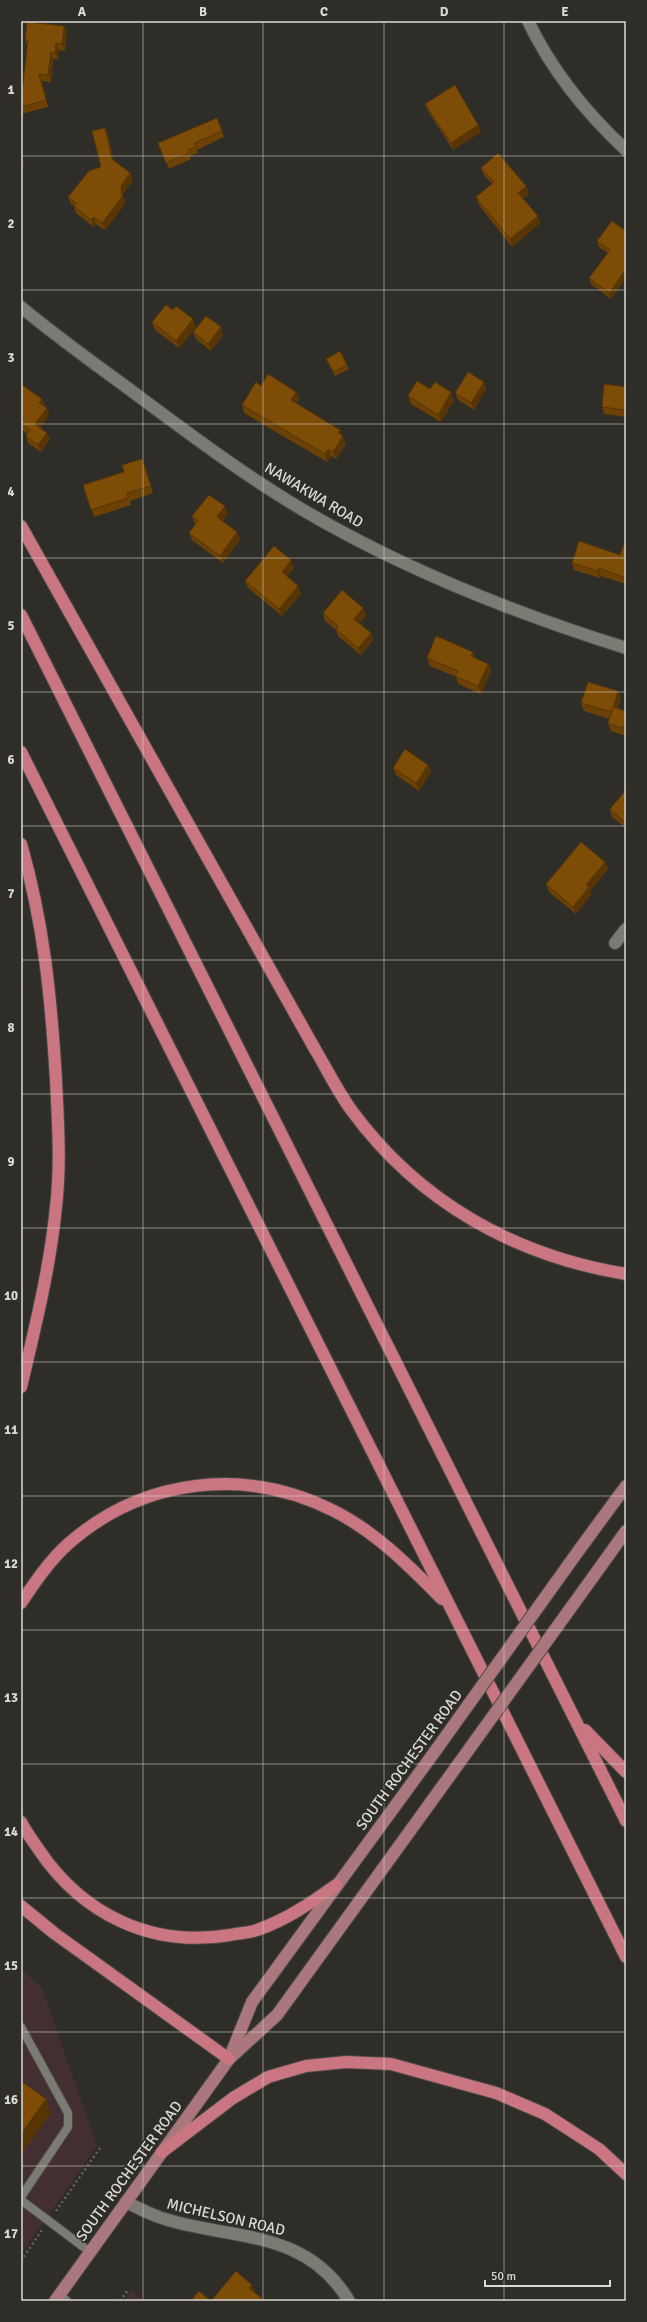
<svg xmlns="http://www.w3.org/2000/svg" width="647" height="2322" font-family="Signika,sans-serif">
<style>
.commercial{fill:#432f31}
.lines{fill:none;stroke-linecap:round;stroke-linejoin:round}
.service-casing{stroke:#4a4944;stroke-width:10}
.minor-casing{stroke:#4a4944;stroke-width:14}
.primary-casing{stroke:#4a4944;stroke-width:14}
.motorway-casing{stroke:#4a4944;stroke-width:14}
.path{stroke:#63625d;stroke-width:2.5;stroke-dasharray:2 3;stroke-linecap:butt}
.service{stroke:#7b7a73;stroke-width:8}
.minor{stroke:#7b7a73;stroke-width:12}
.primary{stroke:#aa777c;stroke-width:12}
.motorway{stroke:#c97582;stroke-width:12}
.primary-bridge-casing{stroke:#4a4944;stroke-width:14;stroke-linecap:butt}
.primary-bridge{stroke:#aa777c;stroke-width:12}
.wall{fill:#6c4106}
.shaded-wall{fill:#583505}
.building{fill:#7d4c07;stroke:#583505}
.grid{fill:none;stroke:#dadad6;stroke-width:1;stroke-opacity:0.55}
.labels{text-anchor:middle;stroke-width:3;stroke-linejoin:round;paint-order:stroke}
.street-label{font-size:15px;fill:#dadad6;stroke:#2f2d28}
.neatline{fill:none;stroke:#dadad6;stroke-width:1.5}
.grid-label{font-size:13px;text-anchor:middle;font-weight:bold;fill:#dadad6}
</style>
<rect width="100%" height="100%" fill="#2f2d28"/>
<!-- commercial -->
<g class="commercial">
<path d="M21,1969L42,1988L97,2146L21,2254Z"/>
<path d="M132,2290L146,2301H125Z"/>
</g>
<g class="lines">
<defs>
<g id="service">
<path d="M21,2027L68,2113V2127L21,2197"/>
<path d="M21,2200L90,2252"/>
<path d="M60,2295L67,2301"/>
</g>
<g id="minor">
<path d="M528,21C552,71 585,112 626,150"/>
<path d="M21,307C57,337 95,364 133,392C188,433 244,475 303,510C405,570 514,613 626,648"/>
<path d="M615,943L626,929"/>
<path d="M126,2202C140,2209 153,2216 168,2220C236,2240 307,2230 349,2301"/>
</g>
<g id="primary">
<path d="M579,1550L626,1486"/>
<path d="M593,1577L626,1531"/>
<path d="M230,2058L277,2015L449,1777"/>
<path d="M55,2301L229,2059L252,2002L436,1750"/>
</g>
<g id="motorway">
<path d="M21,526L316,1051C328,1071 338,1092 352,1111C419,1202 515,1256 626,1274"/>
<path d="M21,615L626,1821"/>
<path d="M21,752L626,1957"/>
<path d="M21,844C44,924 51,997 56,1080C58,1122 61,1164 56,1207C50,1268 35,1328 21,1387"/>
<path d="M21,1603C35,1582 50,1560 68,1544C143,1478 245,1466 334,1511C376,1532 409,1566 442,1599"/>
<path d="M585,1730L626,1772"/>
<path d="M21,1822C26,1832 33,1841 39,1850C83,1915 152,1948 230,1935C239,1933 249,1933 257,1930C286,1920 311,1903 336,1885"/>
<path d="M21,1906L54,1933L229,2059"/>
<path d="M162,2152L233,2098L268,2077L306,2066L346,2062L391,2064L496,2093L545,2114L599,2149L626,2174"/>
</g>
</defs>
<!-- service casing -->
<use href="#service" class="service-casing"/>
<!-- minor casing -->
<use href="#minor" class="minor-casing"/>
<!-- primary casing -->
<use href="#primary" class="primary-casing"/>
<!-- motorway casing -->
<use href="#motorway" class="motorway-casing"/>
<!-- path -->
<g class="path">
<path d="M56,2211L100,2148"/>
<path d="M21,2261L42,2230"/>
<path d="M120,2301L128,2290"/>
</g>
<!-- service -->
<use href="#service" class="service"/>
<!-- minor -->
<use href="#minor" class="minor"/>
<!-- primary -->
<use href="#primary" class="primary"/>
<!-- motorway -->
<use href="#motorway" class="motorway"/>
<defs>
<g id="primary-bridge">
<path d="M436,1750L579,1550"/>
<path d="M449,1777L593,1577"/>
</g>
</defs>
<!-- primary-bridge casing -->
<use href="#primary-bridge" class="primary-bridge-casing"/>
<!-- primary-bridge -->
<use href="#primary-bridge" class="primary-bridge"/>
</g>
<!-- wall -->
<g class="wall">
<path d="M67,32L65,51L59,50L58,59H53L51,82L42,81L48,107L21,114V93H22L27,45L25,40Z"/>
<path d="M425,104L478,125L481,132L453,150L428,111Z"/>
<path d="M105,128L108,135L113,160L130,173L133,180L123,194L125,204L105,230L96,224L94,227L76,213L74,206L71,204L68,197L101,167Z"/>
<path d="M222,131L224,137L197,150L198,153L190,156L191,159L169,169L158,143Z"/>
<path d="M21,155L24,164L21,165Z"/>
<path d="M481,168L526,186L529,194L523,199L540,223L512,247L479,205L476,197L492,184L484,175Z"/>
<path d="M626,231V278L611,299L591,284L589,278L608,253L599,247L597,241Z"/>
<path d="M152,322L196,327L179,348L155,330Z"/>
<path d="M193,332L223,335L211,351L196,339Z"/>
<path d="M326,359L347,365L349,369L335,376Z"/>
<path d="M484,382L486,389L474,410L458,400L455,393Z"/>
<path d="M21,384L42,399L44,406L49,415L40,428L50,439L41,452L28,443L26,436L27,434L21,429Z"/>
<path d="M261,386L296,392L299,399L296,403L340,430L346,444L336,459L331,456L327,462L244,413L242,405Z"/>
<path d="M626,387V417L604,414L602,407Z"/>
<path d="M430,389L454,400L441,422L411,404L408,396Z"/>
<path d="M142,459L153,493L130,501L131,505L94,517L83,485L124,472Z"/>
<path d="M228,514L222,521L237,532L240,540L223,563L192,540L189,533L195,524L192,516Z"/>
<path d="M626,541V584L601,576L600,578L574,570L572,563L620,555Z"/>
<path d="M294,568L287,576L298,586L301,594L282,616L248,588L245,581Z"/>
<path d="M363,608L366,616L359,623L371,633L373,640L361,655L338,636L336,630L325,621L323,613Z"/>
<path d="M473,652L475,658L488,664L491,671L481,694L458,684L456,677L430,666L427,658Z"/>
<path d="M621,698L618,709L626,711V736L611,731L608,723L610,719L584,711L581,703Z"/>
<path d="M428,765L431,772L419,791L396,775L393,768Z"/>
<path d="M626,784V828L612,817L610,809L625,791L623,787Z"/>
<path d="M605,862L608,869L590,891L591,895L576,914L549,892L546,884Z"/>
</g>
<!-- shaded-wall -->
<g class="shaded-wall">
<path d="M64,26L67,32L65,51L62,44Z"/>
<path d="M56,43L59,50L58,59L55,53Z"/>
<path d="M51,52L53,59L51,82L48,75Z"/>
<path d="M39,74L42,81L48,107L46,100Z"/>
<path d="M478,125L481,132L453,150L451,143Z"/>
<path d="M105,128L108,135L115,166L112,159Z"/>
<path d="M130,173L133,180L123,194L125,204L105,230L102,223L121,186Z"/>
<path d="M526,186L529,194L521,201L518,193Z"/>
<path d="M538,216L540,223L512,247L510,239Z"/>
<path d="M94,217L96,224L94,227L91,220Z"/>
<path d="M626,269V278L611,299L609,293Z"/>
<path d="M193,319L196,327L179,348L176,341Z"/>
<path d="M221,327L223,335L211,351L208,344Z"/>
<path d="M484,382L486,389L474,410L471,403Z"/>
<path d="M296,392L299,399L294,408L291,400Z"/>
<path d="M451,392L454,400L441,422L438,415Z"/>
<path d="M42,399L45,406L42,409L39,403Z"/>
<path d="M47,408L49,415L38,431L35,424Z"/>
<path d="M340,430L346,444L336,459L333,452L338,433Z"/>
<path d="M47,433L50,439L41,452L38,445Z"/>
<path d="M328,449L331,456L327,462L325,454Z"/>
<path d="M225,506L228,514L220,525L217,517Z"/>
<path d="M237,532L240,540L223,563L220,556Z"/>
<path d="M291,560L294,568L284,579L282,572Z"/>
<path d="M599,568L601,576L600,578L598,571Z"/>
<path d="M298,586L301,594L282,616L279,609Z"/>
<path d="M363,608L366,616L357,626L354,619Z"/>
<path d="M371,633L373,640L361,655L358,648Z"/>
<path d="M473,652L475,660L471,656Z"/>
<path d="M488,664L491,671L481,694L478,686Z"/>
<path d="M618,691L621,698L614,720L612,712Z"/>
<path d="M626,720V735L623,728Z"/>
<path d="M428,765L431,772L419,791L416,783Z"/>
<path d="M605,862L608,869L590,891L591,895L576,914L573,907L586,885Z"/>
<path d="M46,2099L51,2113L21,2155V2134Z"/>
<path d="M252,2285L256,2294L249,2288Z"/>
</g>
<!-- building -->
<g class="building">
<path d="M27,22L64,26L62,44L56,43L55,53L51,52L48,75L39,74L46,100L21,107V93H22L28,40H25Z"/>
<path d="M455,85L478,125L451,143L425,104Z"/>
<path d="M217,118L222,131L194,143L196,147L188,150L189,153L166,163L158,143Z"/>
<path d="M105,128L112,159L130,173L121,186L122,197L102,223L94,217L91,220L74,206L76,203L68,197L89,171L101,167L92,131Z"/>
<path d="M498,153L526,186L518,193L538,216L510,239L476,197L494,182L481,168Z"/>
<path d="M612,221L626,231V269L609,293L589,278L610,250L597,241Z"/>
<path d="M166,305L173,310L176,306L193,319L176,341L152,322Z"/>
<path d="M206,316L221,327L208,344L193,332Z"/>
<path d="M340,351L347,365L334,372L326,359Z"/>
<path d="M468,372L484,382L471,403L455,393Z"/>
<path d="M268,374L296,392L291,400L340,430L338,433L343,436L333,452L328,449L325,454L242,405L256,382L261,386Z"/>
<path d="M417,381L430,389L435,382L451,392L438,415L408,396Z"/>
<path d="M21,384L42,399L39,403L47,408L35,424L47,433L38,445L26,436L30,430L21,424Z"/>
<path d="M604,384L626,387V410L602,407Z"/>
<path d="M142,459L151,486L127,493L128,498L91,510L83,485L124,472L122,465Z"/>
<path d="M209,495L225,506L217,517L237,532L220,556L189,533L198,521L192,516Z"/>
<path d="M579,541L620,555L625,541H626V578L599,568L598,571L572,563Z"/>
<path d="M274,546L291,560L282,572L298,586L279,609L245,581Z"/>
<path d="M342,590L363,608L354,619L371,633L358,648L336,629L338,626L323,613Z"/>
<path d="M436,636L473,652L471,656L488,664L478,686L455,676L458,671L427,658Z"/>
<path d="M588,682L618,691L612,712L581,703Z"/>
<path d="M613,707L626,711V720L623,728L608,723Z"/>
<path d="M405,749L428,765L416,783L393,768Z"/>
<path d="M626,784V789L623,787Z"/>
<path d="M626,790V823L610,809Z"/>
<path d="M581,842L605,862L586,885L589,887L573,907L546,884Z"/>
<path d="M21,2081L46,2099L21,2134Z"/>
<path d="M236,2271L252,2285L249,2288L265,2301H191L199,2291L211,2301Z"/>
</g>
<!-- grid -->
<path class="grid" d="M143,21V2301M263,21V2301M384,21V2301M504,21V2301M21,156H626M21,290H626M21,424H626M21,558H626M21,692H626M21,826H626M21,960H626M21,1094H626M21,1228H626M21,1362H626M21,1496H626M21,1630H626M21,1764H626M21,1898H626M21,2032H626M21,2166H626"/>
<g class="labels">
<!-- street labels -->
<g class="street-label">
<text transform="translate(314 495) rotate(31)" y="5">NAWAKWA ROAD</text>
<text transform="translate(409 1760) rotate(-54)" y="5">SOUTH ROCHESTER ROAD</text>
<text transform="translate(129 2171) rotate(-54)" y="5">SOUTH ROCHESTER ROAD</text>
<text transform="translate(226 2217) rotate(13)" y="5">MICHELSON ROAD</text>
</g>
</g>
<!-- border -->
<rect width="647" height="2322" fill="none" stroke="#2f2d28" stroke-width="44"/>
<!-- scale -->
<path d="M485 2280v6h125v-6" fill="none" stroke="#dadad6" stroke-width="2"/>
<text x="491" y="2280" font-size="12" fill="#dadad6" stroke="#2f2d28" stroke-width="3" paint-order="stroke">50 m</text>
<rect x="22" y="22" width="603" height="2278" class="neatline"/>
<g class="grid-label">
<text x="82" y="16">A</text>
<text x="203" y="16">B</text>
<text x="324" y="16">C</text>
<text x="444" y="16">D</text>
<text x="565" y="16">E</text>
<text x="11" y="94">1</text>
<text x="11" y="228">2</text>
<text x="11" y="362">3</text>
<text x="11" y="496">4</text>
<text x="11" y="630">5</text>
<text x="11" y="764">6</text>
<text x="11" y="898">7</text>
<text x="11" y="1032">8</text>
<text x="11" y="1166">9</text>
<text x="11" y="1300">10</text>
<text x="11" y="1434">11</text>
<text x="11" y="1568">12</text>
<text x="11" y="1702">13</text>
<text x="11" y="1836">14</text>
<text x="11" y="1970">15</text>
<text x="11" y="2104">16</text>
<text x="11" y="2238">17</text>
</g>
</svg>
